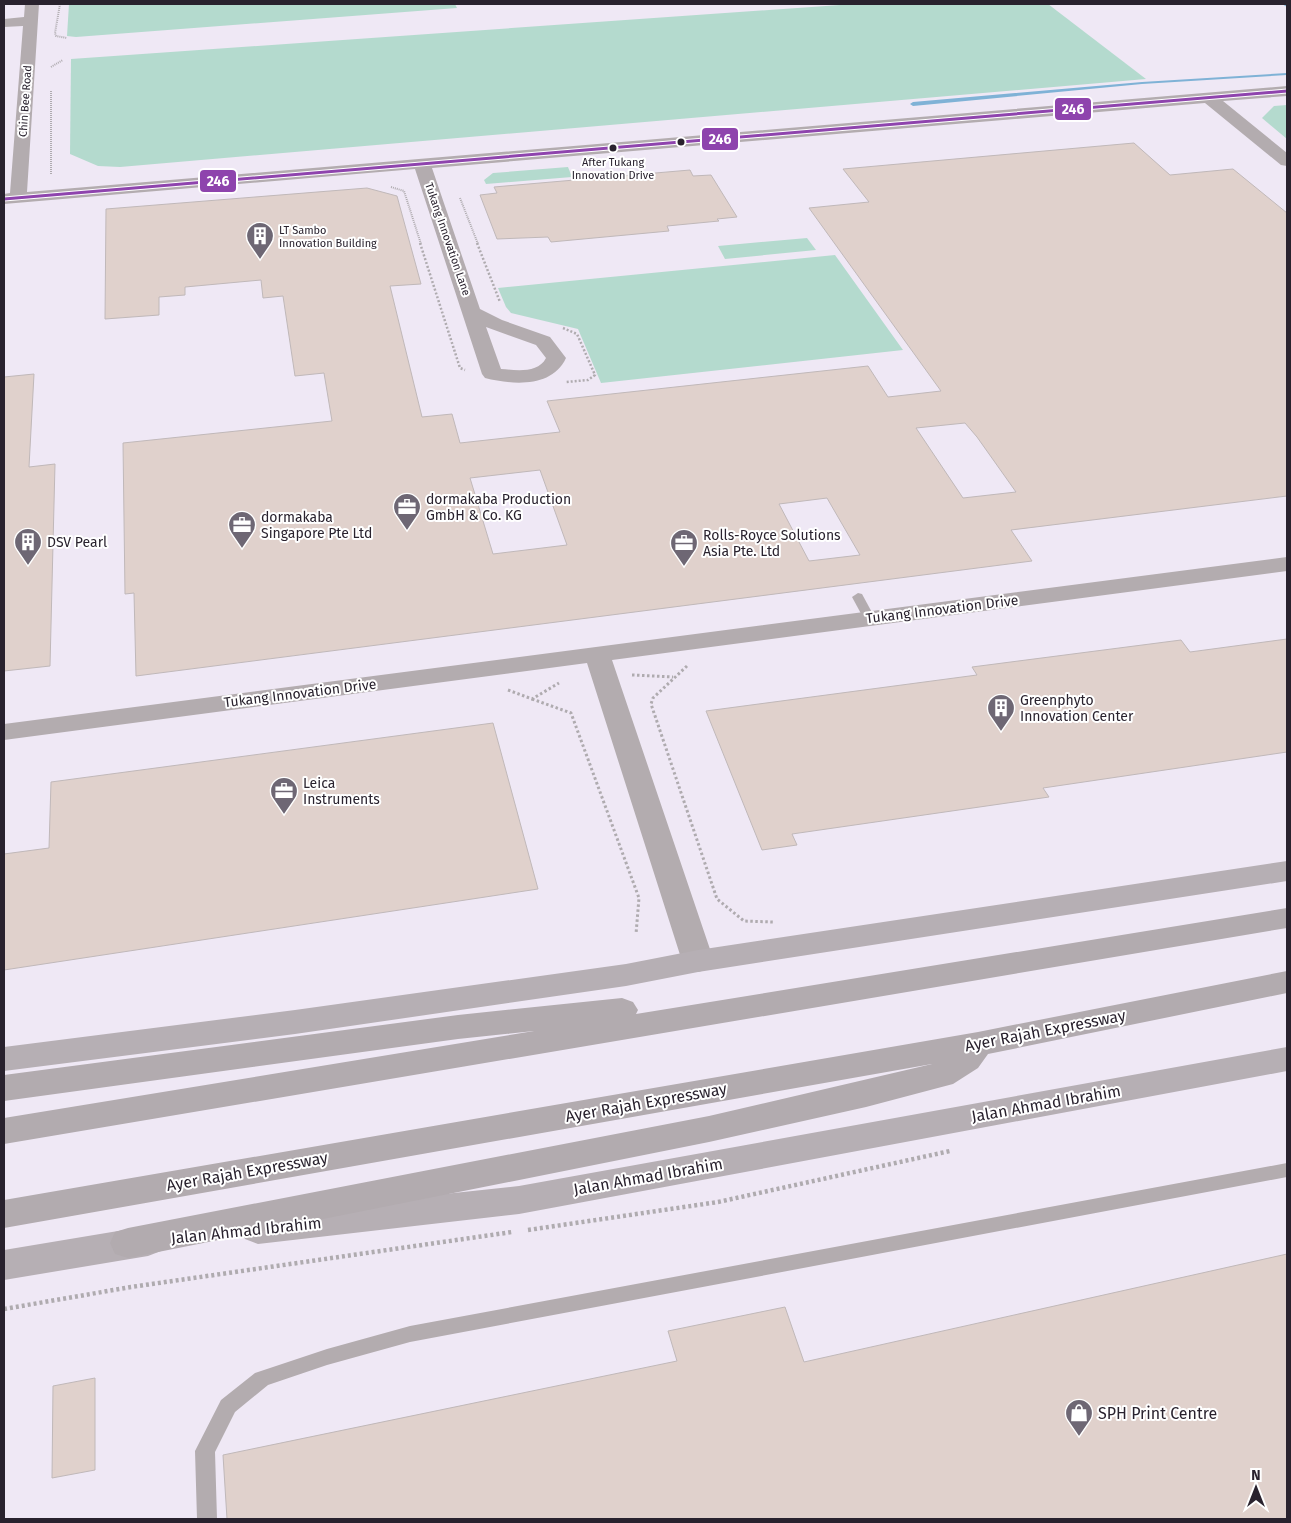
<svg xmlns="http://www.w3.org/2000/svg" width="1291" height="1523" font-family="'Fira Sans',sans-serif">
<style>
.green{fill:#b4dace}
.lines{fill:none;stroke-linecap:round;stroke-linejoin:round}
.stream{fill:#7fb2d6;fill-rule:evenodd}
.building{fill:#e0d1cc;stroke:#c0b8b9;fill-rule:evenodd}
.path-far3{stroke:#afabaf;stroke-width:2;stroke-dasharray:1 1;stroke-linecap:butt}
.path-far2{stroke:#afabaf;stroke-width:2.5;stroke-dasharray:2 2;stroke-linecap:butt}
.path-far1{stroke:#afabaf;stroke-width:3;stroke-dasharray:2.5 2.5;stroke-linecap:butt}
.path{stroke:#afabaf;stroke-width:4.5;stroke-dasharray:3 3;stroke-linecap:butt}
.service{fill:#b3acaf;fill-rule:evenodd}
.minor{fill:#b3acaf;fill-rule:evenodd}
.primary{fill:#b6afb4;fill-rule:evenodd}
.motorway{fill:#b2abaf;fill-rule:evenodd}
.bus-1-casing{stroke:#fff;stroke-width:5}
.bus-1{stroke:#8e44ad;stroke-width:3}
.bus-dot{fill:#29222e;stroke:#fff;stroke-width:2}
.labels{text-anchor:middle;stroke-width:4;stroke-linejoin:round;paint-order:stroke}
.far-street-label{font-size:11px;fill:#29222e;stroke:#fff}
.far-bus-label{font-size:11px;fill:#29222e;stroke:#fff}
.far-poi-label{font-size:11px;fill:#29222e;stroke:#fff;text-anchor:start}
.poi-label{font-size:14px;fill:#29222e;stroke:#fff;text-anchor:start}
.street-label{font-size:14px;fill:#29222e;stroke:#fff}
.near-street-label{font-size:16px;fill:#29222e;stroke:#fff}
.near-poi-label{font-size:16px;fill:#29222e;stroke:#fff;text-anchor:start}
.line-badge{stroke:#fff;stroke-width:2}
.badge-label{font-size:14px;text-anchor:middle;font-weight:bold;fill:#fff}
</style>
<rect width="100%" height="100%" fill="#efe8f5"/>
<!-- green -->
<g class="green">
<path d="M69,4H455L457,8L76,37L67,36Z"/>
<path d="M854,4H1048L1146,79L120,167L98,166L70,154L71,59Z"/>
<path d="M1287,105V139L1262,118L1274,106Z"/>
<path d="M568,167L572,177L486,184L484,180L493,173Z"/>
<path d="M807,238L816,250L725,259L718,246Z"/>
<path d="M835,255L903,350L601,383L578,329L511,313L506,307L498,288Z"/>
</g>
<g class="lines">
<!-- stream -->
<g class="stream">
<path d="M1282,4H1287V7Z"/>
<path d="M1287,73V75L1142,84L913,106L910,104L913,102L1142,82Z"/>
</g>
</g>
<!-- building -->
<g class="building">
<path d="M1134,143L1170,175L1233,169L1287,213V496L1011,530L1032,561L136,676L134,593L125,594L123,443L332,421L324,373L295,376L283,296L263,298L261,280L185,287V295L159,297V315L105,319L106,209L367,188L397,196L421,284L390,286L422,417L452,414L460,443L560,432L547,401L868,366L888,397L941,391L809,208L869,202L843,169ZM965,423L977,437L1016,492L963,498L916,428ZM540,470L567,545L493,554L470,478ZM827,498L860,555L809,561L779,504Z"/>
<path d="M690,170L693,176L711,175L737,217L717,219L719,221L667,226L669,231L551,242L548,237L497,239L480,195L497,193L494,187Z"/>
<path d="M34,374L29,467L55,464L50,666L4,671V377Z"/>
<path d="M1287,639V752L1043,788L1049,797L792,834L797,845L762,850L706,711L977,675L972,667L1181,640L1190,652Z"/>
<path d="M493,723L538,889L4,970V854L49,848L51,782Z"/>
<path d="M1287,1254V1519H227L223,1455L677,1361L668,1331L785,1307L804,1362Z"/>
<path d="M95,1378V1470L52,1478L53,1386Z"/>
</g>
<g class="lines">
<!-- path-far3 -->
<g class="path-far3">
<path d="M60,4L55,33L56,36L67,38"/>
<path d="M51,67L63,60"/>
<path d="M51,91V175"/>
<path d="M391,187L404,191L421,244"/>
<path d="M460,198L478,244"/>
</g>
<!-- path-far2 -->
<g class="path-far2">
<path d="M420,243L460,368L465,370"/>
<path d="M477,243L500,302"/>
<path d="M563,328L577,334L595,375L588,380L566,382"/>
</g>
<!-- path-far1 -->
<g class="path-far1">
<path d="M687,666L653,698L651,704L717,899L744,921L773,922"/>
<path d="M632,675L673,677"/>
<path d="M508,690L532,699L559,683"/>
<path d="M532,699L571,713L639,898L636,934"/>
</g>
<!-- path -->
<g class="path">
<path d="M528,1230L718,1202L950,1151"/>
<path d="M4,1309L131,1287L512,1232"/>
</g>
<!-- service -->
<g class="service">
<path d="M858,593L862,594L875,618L873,621L869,622L865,621L852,597Z"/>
<path d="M1287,1163V1177L410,1342L327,1365L268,1385L235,1412L215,1452L217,1519H197L195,1451L221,1400L255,1373L327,1349L410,1326Z"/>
</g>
<!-- minor -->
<g class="minor">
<path d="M25,4H39L27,192L1287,86V96L1223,101L1287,153V166L1281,165L1205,103L432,168L480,309L502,320L550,337L566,358C552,388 513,385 485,378L482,374L415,169L4,204V194L10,193L23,26L4,27V19L24,17ZM486,327L536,345L546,358C538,374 515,370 501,369Z"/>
<path d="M1287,557V571L612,660L714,961L709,969L698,972L687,969L682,961L587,663L4,740V724Z"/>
</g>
<!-- primary -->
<g class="primary">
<path d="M1287,861V881L698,972L626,986L295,1034L4,1071V1047L295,1010L626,964L698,950Z"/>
<path d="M1287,1047V1071L519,1214L258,1244L245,1239L240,1229L245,1219L258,1214L519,1186Z"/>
<path d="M148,1226L161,1231L166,1241L161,1251L148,1256L4,1280V1250Z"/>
</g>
<!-- motorway -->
<g class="motorway">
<path d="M1287,908V928L4,1144V1118L534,1031L458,1039L4,1101V1075L458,1015L622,998L633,1002L638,1010L636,1014Z"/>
<path d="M1287,971V993L988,1054L978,1068L953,1084L866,1107L709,1142L128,1258L115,1254L110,1243L115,1232L128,1228L709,1116L932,1064L4,1228V1200L978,1032Z"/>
</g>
<defs>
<path id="bus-1" d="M4,199L1287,91"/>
</defs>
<!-- bus-1 casing -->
<use href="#bus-1" class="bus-1-casing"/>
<!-- bus-1 -->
<use href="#bus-1" class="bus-1"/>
</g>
<!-- icons -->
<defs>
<symbol id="building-pin" viewBox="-11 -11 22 30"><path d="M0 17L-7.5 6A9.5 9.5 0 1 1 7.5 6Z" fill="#6e6774" stroke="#fff"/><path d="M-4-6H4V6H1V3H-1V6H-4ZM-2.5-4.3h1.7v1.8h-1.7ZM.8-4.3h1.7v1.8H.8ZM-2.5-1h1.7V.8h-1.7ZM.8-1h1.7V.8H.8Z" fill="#fff"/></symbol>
<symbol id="office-pin" viewBox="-11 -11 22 30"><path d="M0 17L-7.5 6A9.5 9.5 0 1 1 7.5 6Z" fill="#6e6774" stroke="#fff"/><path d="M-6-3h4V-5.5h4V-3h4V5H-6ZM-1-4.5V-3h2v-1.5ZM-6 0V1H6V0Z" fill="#fff"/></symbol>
<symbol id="shop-pin" viewBox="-11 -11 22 30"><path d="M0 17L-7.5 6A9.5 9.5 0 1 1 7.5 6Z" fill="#6e6774" stroke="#fff"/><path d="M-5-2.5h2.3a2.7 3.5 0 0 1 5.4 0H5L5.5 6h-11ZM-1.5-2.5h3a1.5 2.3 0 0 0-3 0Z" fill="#fff"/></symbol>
</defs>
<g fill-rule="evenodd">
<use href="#building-pin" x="244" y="220" width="32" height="43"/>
<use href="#office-pin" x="391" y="491" width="32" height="43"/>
<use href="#office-pin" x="226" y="509" width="32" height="43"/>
<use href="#building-pin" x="12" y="526" width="32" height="43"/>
<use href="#office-pin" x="668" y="527" width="32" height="43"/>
<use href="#building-pin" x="985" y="692" width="32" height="43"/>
<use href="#office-pin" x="268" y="775" width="32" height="43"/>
<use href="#shop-pin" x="1063" y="1397" width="32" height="43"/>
</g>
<!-- markers -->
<g class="bus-dot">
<circle cx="681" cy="142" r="4.5"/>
<circle cx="613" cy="148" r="4.5"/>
</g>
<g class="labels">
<!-- far-street labels -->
<g class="far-street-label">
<text transform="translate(25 101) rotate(-86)" y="4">Chin Bee Road</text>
<text transform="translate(448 239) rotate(71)" y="4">Tukang Innovation Lane</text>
</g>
<!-- far-bus labels -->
<g class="far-bus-label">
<text x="613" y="166">After Tukang<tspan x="613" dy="13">Innovation Drive</tspan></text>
</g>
<!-- far-poi labels -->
<g class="far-poi-label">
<text x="279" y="234">LT Sambo<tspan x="279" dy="13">Innovation Building</tspan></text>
</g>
<!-- poi labels -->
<g class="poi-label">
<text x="426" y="504">dormakaba Production<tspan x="426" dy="16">GmbH &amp; Co. KG</tspan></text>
<text x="261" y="522">dormakaba<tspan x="261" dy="16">Singapore Pte Ltd</tspan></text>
<text x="703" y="540">Rolls-Royce Solutions<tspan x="703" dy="16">Asia Pte. Ltd</tspan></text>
<text x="47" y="547">DSV Pearl</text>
<text x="1020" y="705">Greenphyto<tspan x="1020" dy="16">Innovation Center</tspan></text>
<text x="303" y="788">Leica<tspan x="303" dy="16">Instruments</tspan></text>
</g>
<!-- street labels -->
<g class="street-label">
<text transform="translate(942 609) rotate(-7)" y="5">Tukang Innovation Drive</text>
<text transform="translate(300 693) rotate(-7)" y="5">Tukang Innovation Drive</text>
</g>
<!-- near-street labels -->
<g class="near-street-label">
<text transform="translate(1045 1030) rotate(-11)" y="6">Ayer Rajah Expressway</text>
<text transform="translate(646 1102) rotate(-10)" y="6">Ayer Rajah Expressway</text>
<text transform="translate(1046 1103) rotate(-10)" y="6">Jalan Ahmad Ibrahim</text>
<text transform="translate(247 1171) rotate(-10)" y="6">Ayer Rajah Expressway</text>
<text transform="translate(648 1176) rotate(-10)" y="6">Jalan Ahmad Ibrahim</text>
<text transform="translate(246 1230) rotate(-6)" y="6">Jalan Ahmad Ibrahim</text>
</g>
<!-- near-poi labels -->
<g class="near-poi-label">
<text x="1098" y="1419">SPH Print Centre</text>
</g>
</g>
<g class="line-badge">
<rect x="1054" y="97" width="38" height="24" rx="5" fill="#8e44ad"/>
<rect x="701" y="127" width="38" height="24" rx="5" fill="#8e44ad"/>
<rect x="199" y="169" width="38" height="24" rx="5" fill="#8e44ad"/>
</g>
<g class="badge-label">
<text x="1073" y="114">246</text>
<text x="720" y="144">246</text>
<text x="218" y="186">246</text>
</g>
<!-- border -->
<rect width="1291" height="1523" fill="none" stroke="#29222e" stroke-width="10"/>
<!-- north arrow -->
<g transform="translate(1256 1488)" stroke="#ffffff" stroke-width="4" paint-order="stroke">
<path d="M0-4L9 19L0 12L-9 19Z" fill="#29222e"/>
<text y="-8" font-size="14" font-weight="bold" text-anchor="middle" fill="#29222e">N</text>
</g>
</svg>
